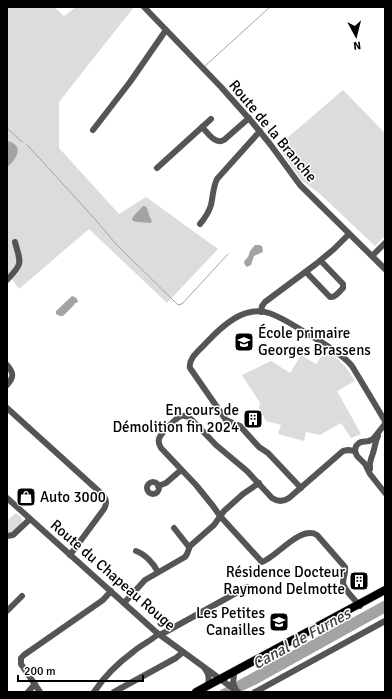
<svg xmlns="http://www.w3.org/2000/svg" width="392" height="699" font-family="Signika,sans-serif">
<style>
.green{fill:#dcdcdc}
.water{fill:#a3a3a3}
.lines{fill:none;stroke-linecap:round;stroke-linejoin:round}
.stream{stroke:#a3a3a3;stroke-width:1}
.major-casing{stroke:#dbdbdb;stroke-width:9}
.minor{stroke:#555;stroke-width:6}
.major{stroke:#000;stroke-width:8}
.labels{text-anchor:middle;stroke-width:3;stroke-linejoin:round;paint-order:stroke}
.street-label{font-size:15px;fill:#000;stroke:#fff}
.poi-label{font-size:15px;fill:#000;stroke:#fff;text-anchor:end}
.water-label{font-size:16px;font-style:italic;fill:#444;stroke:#fff}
</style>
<rect width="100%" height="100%" fill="#fff"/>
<!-- green -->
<g class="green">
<path d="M7,7H54L64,16L76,7H134L59,102V148L119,214L146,197L218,249L167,303L89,229L19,289L7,272Z"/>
<path d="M343,90L385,133V236L375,246L320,194L301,180L278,146Z"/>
<path d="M325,351C339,358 347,367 355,381L337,391L361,434L351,438L341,423L320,435L306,432L304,441L278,434L281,425L266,421L259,408L260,403L242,375L271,361L290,373L301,355L316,364Z"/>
<path d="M16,513L22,518V522L12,532L7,533V521Z"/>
</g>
<!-- water -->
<g class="water">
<path d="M7,141C25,145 17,159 7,167Z"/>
<path d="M143,206H145C150,210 147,216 152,220L151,223L138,222L133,221L132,219C134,214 140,210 143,206Z"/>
<path d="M255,245H259L262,246L263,252L254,256L251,265L247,267L245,265L244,262L245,260L248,257L250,251Z"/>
<path d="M72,296C75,297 77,298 78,301L77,303H75L74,305L63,316H60L56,314V311Z"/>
<path d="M385,600V613L257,684L240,692H217Z"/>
</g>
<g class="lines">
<!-- stream -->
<g class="stream">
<path d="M205,66L270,7"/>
<path d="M7,128L21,141L23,142"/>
<path d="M26,144L30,148L94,218L116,244L178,305L182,304L228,254"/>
</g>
<defs>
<path id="major" d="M196,692L385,590"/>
</defs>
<!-- major casing -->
<use href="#major" class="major-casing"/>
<!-- minor -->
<g class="minor">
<path d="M144,7L221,87L252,122L270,144L300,185L385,269"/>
<path d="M202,127C208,133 215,145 224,140L249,118"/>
<path d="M93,130L130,82L166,30"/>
<path d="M157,168L211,119"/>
<path d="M200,224C205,218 209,212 211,205C213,196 213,187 217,179L260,131"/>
<path d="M372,256L385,243"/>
<path d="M306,272L330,297C335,298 339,292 343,288V284L321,261"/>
<path d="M7,280C23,263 21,264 15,242"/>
<path d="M261,312L262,306L265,302L316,264L334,249L349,234"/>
<path d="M7,365C14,373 14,377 7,385"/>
<path d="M7,408L103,495C107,500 107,504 104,509L70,555"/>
<path d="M385,424L373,439L369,441L361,442L359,443L356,446L355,451L357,456L365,464L370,474L385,493"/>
<path d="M355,451L348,450L343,451L289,498C283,502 278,502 272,498L247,471L216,445L192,420C189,417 185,415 181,416C176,418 160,434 159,439C158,443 159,445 161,448L196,485L213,506L220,516L262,562C277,557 300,525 317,535L345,567C346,573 343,577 343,583C344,590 355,600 360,606"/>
<path d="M370,469C369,461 371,460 373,453C375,447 375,442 378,436"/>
<circle cx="153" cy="488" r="6"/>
<path d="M158,486L166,483L181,470"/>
<path d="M301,488L268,453L259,447L240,426L226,420L190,368C188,358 200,350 206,343C222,326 244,305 269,313C284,318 297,328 310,335C324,344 341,353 352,366L385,421"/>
<path d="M7,498L156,632L238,692"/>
<path d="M174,528L189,547"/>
<path d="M7,536L13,535L30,519"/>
<path d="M136,551C145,554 154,564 158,572"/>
<path d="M124,603L145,580L185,557L187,554L190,546L214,525L224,511L243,494L259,483"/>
<path d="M7,611L22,596"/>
<path d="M160,635L247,587"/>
<path d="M205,669C209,674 210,680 207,686"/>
<path d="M234,675L233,683L236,690"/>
<path d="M28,692L35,684"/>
<path d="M40,692L21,664V658L24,655L103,600L111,591"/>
<path d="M94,692C104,677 118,663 133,652C141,645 151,641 158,634"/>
<path d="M114,692L176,658L183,652"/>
<path d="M255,692L385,621"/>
</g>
<!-- major -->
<use href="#major" class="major"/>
</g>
<!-- icons -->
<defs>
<symbol id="school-square" viewBox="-11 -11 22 22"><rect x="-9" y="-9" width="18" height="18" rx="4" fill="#000" stroke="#fff"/><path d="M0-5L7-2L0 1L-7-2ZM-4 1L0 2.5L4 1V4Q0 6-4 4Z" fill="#fff"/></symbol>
<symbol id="building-square" viewBox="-11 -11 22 22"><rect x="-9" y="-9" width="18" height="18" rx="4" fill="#000" stroke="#fff"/><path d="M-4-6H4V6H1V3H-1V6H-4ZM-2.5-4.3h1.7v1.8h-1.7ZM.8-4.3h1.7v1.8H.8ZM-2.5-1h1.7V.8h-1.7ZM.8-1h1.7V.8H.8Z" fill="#fff"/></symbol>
<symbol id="shop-square" viewBox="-11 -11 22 22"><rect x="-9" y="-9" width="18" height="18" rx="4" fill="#000" stroke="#fff"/><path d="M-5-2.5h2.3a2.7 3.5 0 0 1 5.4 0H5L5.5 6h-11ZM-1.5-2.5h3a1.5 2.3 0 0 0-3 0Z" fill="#fff"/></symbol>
</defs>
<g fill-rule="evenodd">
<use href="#school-square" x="233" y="331" width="22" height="22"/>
<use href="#building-square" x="242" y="408" width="22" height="22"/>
<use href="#shop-square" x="15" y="486" width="22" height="22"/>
<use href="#building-square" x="348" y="570" width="22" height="22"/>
<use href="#school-square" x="268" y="611" width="22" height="22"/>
</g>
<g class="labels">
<!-- street labels -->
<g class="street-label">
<text transform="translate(273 131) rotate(50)" y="5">Route de la Branche</text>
<text transform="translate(113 575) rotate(41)" y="5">Route du Chapeau Rouge</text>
</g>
<!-- poi labels -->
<g class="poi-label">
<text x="258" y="338" text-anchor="start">École primaire<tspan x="258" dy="17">Georges Brassens</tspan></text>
<text x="239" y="415">En cours de<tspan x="239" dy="17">Démolition fin 2024</tspan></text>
<text x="40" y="502" text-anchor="start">Auto 3000</text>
<text x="345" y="577">Résidence Docteur<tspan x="345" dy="17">Raymond Delmotte</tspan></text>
<text x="265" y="618">Les Petites<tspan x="265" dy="17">Canailles</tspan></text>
</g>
<!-- water labels -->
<g class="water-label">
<text transform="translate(301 638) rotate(-29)" y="6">Canal de Furnes</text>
</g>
</g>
<!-- border -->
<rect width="392" height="699" fill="none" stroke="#000000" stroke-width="16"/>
<!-- north arrow -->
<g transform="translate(356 36) rotate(173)" stroke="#ffffff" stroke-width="3" paint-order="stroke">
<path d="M0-3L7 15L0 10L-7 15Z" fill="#000000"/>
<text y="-6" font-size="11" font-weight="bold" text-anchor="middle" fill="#000000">N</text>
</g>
<!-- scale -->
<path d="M18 675v6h125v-6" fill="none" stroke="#000000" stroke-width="2"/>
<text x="24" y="675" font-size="12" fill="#000000" stroke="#ffffff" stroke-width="3" paint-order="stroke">200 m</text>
</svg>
